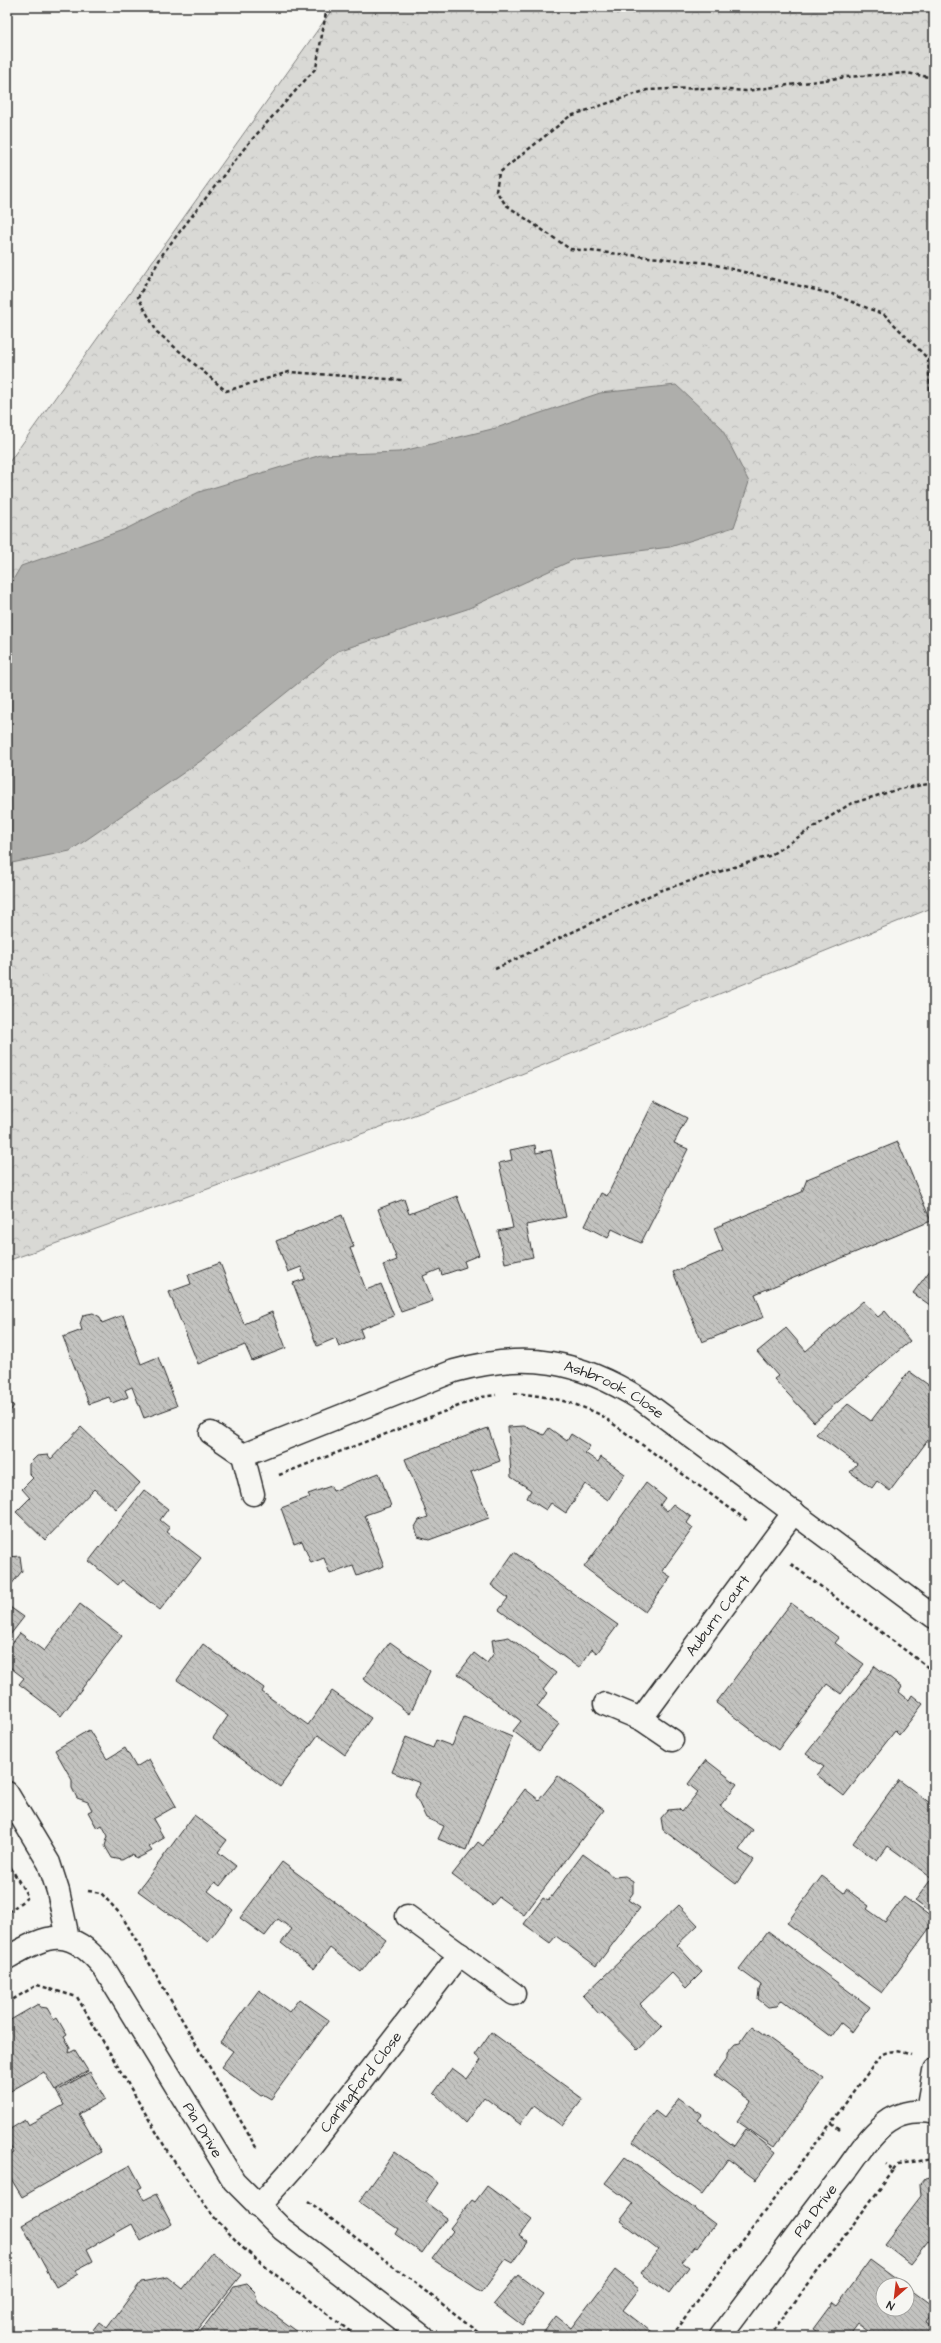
<svg xmlns="http://www.w3.org/2000/svg" width="941" height="2343" font-family="'Architects Daughter',sans-serif">
<style>
.park{fill:url(#park-crowns);stroke:#828280}
.water{fill:#aeaeab;stroke:#7a7a78}
.building{fill:url(#building-back-hatch);stroke:#2b2b2b}
.lines{fill:none;stroke-linecap:round;stroke-linejoin:round}
.minor-casing{stroke:#2b2b2b;stroke-width:25}
.path{stroke:#2b2b2b;stroke-width:2.5;stroke-dasharray:4 3;stroke-linecap:butt}
.minor{stroke:#f6f6f2;stroke-width:22}
.labels{text-anchor:middle;stroke-width:3.5;stroke-linejoin:round;paint-order:stroke}
.street-label{font-size:15px;fill:#2b2b2b;stroke:#f6f6f2}
</style>
<defs>
<pattern id="park-crowns" width="20" height="18" patternUnits="userSpaceOnUse"><rect width="20" height="18" fill="#d9d9d5"/><path d="M2 6a3 3 0 1 1 6 0M12 15a3 3 0 1 1 6 0" fill="none" stroke="#babab7"/></pattern>
<pattern id="building-back-hatch" width="6" height="6" patternUnits="userSpaceOnUse"><rect width="6" height="6" fill="#c3c3c0"/><path d="M-1 5l2 2M0 0l6 6M5-1l2 2" fill="none" stroke="#9f9f9c"/></pattern>
</defs>
<rect width="100%" height="100%" fill="#f6f6f2"/>
<filter id="ink" filterUnits="userSpaceOnUse"><feTurbulence type="fractalNoise" baseFrequency=".025" numOctaves="2"/><feDisplacementMap in="SourceGraphic" scale="8" xChannelSelector="R" yChannelSelector="G"/><feConvolveMatrix kernelMatrix="1 2 1 2 8 2 1 2 1" color-interpolation-filters="sRGB"/></filter>
<g filter="url(#ink)">
<!-- park -->
<path class="park" d="M334,7H934V907L467,1096L7,1261V465Z"/>
<!-- water -->
<path class="water" d="M676,385L721,427L749,482L734,527L670,547L575,559L467,609L338,651L205,758L70,851L7,864V590L21,566L126,529L199,492L321,455L399,452L496,428L600,393Z"/>
<!-- building -->
<g class="building">
<path d="M654,1101L687,1118L674,1143L688,1149L641,1243L612,1229L608,1238L585,1226L601,1193L607,1196Z"/>
<path d="M898,1142L931,1221L755,1294L764,1317L702,1342L673,1272L723,1251L714,1228L802,1192L807,1179Z"/>
<path d="M535,1145L536,1153L551,1150L566,1217L526,1225L533,1257L505,1263L498,1231L513,1228L499,1163L512,1160L510,1150Z"/>
<path d="M457,1196L479,1255L464,1261L466,1267L442,1275L440,1269L423,1276L433,1301L401,1312L383,1265L397,1260L378,1209L404,1199L409,1214Z"/>
<path d="M342,1215L354,1247L350,1248L366,1290L381,1284L394,1316L360,1329L363,1337L339,1347L336,1338L317,1346L293,1283L305,1279L301,1267L288,1272L276,1241Z"/>
<path d="M220,1263L244,1324L272,1312L286,1348L252,1361L245,1345L198,1364L169,1292L191,1284L188,1275Z"/>
<path d="M931,1269L934,1272V1308L913,1293Z"/>
<path d="M863,1301L878,1317L885,1311L910,1341L814,1422L774,1379L778,1376L757,1352L786,1328L806,1351Z"/>
<path d="M93,1313L100,1317L102,1323L123,1315L141,1364L158,1357L177,1406L144,1418L132,1387L125,1390L128,1397L112,1403L109,1397L89,1404L63,1337L82,1330L80,1324L83,1315Z"/>
<path d="M909,1371L934,1389V1432L890,1491L877,1481L872,1488L850,1472L857,1464L816,1434L848,1404L871,1421Z"/>
<path d="M7,1401L14,1406L7,1415Z"/>
<path d="M524,1426L544,1435L549,1428L567,1441L571,1434L590,1446L585,1453L598,1462L601,1457L625,1474L608,1500L585,1484L566,1513L551,1503L546,1510L527,1498L531,1490L511,1477L508,1427Z"/>
<path d="M81,1427L140,1483L116,1509L94,1489L45,1540L16,1512L30,1498L22,1489L33,1478L29,1474V1464L37,1456L48,1455L51,1459Z"/>
<path d="M488,1428L500,1461L471,1472L489,1518L429,1540L418,1537L415,1527L419,1520L428,1517L405,1459Z"/>
<path d="M379,1473L391,1506L365,1515L384,1566L357,1576L353,1566L330,1574L324,1558L311,1563L302,1541L294,1544L281,1508L310,1497L308,1494L331,1486L333,1491Z"/>
<path d="M646,1483L665,1498L660,1505L667,1511L673,1504L691,1517L687,1523L693,1528L662,1571L671,1577L645,1612L584,1567Z"/>
<path d="M144,1490L168,1509L160,1520L170,1528L167,1532L201,1558L160,1610L122,1580L118,1585L89,1561Z"/>
<path d="M514,1552L618,1625L597,1653L592,1649L579,1668L499,1610L508,1598L491,1585Z"/>
<path d="M20,1556L22,1571L7,1590V1557Z"/>
<path d="M791,1603L839,1638L835,1643L864,1664L841,1694L827,1684L778,1750L716,1703Z"/>
<path d="M80,1604L122,1636L61,1716L19,1684L24,1678L7,1665V1650L20,1633L44,1651Z"/>
<path d="M7,1605L24,1617L7,1639Z"/>
<path d="M509,1637L556,1673L543,1690L547,1693L537,1707L559,1724L539,1751L513,1731L521,1721L458,1674L474,1653L487,1663L494,1653L492,1640Z"/>
<path d="M390,1642L430,1671L410,1714L363,1679Z"/>
<path d="M203,1644L264,1688L262,1692L308,1725L332,1691L371,1718L345,1755L318,1735L280,1787L213,1738L228,1716L177,1680Z"/>
<path d="M875,1666L902,1687L899,1692L909,1700L912,1695L923,1704L899,1735L895,1731L844,1796L817,1775L824,1767L806,1754Z"/>
<path d="M464,1717L512,1737L466,1850L438,1839L444,1826L426,1818L415,1795L420,1783L392,1772L406,1737L433,1748L436,1740L452,1746Z"/>
<path d="M89,1730L107,1759L125,1748L136,1767L149,1759L176,1806L153,1819L164,1838L149,1847L152,1851L136,1859L133,1854L122,1860L112,1858L105,1846L108,1836L102,1825L97,1828L88,1812L92,1810L88,1802L77,1798L72,1788V1780L55,1750Z"/>
<path d="M706,1760L737,1784L720,1806L753,1830L739,1850L753,1860L736,1884L663,1830L661,1818L668,1810L679,1809L682,1812L698,1792L688,1784Z"/>
<path d="M558,1776L604,1810L524,1915L499,1897L492,1905L452,1875L478,1842L483,1846L525,1789L539,1800Z"/>
<path d="M899,1780L934,1806V1915L915,1901L932,1878L888,1846L877,1861L853,1843Z"/>
<path d="M194,1815L227,1840L218,1852L236,1866L220,1886L215,1882L208,1891L233,1910L208,1942L138,1891Z"/>
<path d="M583,1854L614,1877L625,1876L633,1881V1893L628,1900L640,1908L596,1966L556,1936L550,1943L524,1924L543,1898L548,1901Z"/>
<path d="M282,1862L386,1940L361,1972L330,1948L314,1969L281,1943L292,1929L278,1919L265,1936L240,1918Z"/>
<path d="M822,1876L844,1893L846,1889L869,1906L867,1909L885,1922L904,1897L934,1919V1922L882,1993L787,1923Z"/>
<path d="M679,1905L698,1925L677,1945L702,1972L686,1988L672,1973L640,2004L662,2027L638,2050L602,2013L599,2014L583,1996Z"/>
<path d="M768,1931L870,2007L852,2032L841,2023L831,2037L782,2000L777,2006L768,2007L758,1999L759,1990L761,1985L739,1969Z"/>
<path d="M259,1990L289,2012L299,1999L329,2020L271,2099L264,2095L261,2096L221,2067L233,2051L220,2042Z"/>
<path d="M38,2004L40,2007L47,2008L54,2020L57,2018L67,2035L64,2037L70,2047L69,2053L75,2050L88,2071L55,2090L44,2072L7,2093V2022Z"/>
<path d="M752,2026L824,2078L774,2147L737,2121L751,2101L715,2075L727,2058V2053L735,2044L740,2043Z"/>
<path d="M491,2032L583,2099L562,2126L534,2105L520,2124L484,2097L465,2123L434,2093L452,2068L467,2079L481,2060L475,2055Z"/>
<path d="M90,2072L105,2099L79,2114L101,2152L22,2197L7,2172V2157L14,2153L7,2141V2131L25,2120L28,2125L64,2105L56,2091Z"/>
<path d="M679,2098L702,2115L698,2120L734,2146L746,2129L776,2152L756,2180L728,2159L702,2194L633,2142L655,2111L664,2118Z"/>
<path d="M395,2152L438,2183L425,2202L447,2218L422,2253L395,2234L398,2229L359,2202Z"/>
<path d="M625,2157L715,2224L698,2247L695,2246L682,2262L689,2267L669,2294L641,2273L658,2250L620,2221L633,2204L605,2183Z"/>
<path d="M130,2165L142,2187L138,2189L144,2200L156,2194L172,2224L141,2241L132,2224L87,2249L93,2261L76,2270L78,2274L56,2287L22,2225Z"/>
<path d="M934,2176V2245L928,2241L910,2264L884,2244L921,2196L920,2184L925,2178Z"/>
<path d="M487,2186L532,2219L519,2236L528,2242L513,2263L506,2259L482,2292L432,2259L453,2231L450,2228L472,2200L475,2202Z"/>
<path d="M212,2252L241,2275L195,2333L190,2330L185,2336H88L99,2322L107,2328L141,2282L168,2277L183,2289Z"/>
<path d="M870,2260L904,2285H883V2309H907V2287L934,2307L926,2322L929,2324V2336H875L858,2324L849,2336H823L813,2329L833,2302L837,2305Z"/>
<path d="M615,2270L639,2289L623,2310L654,2334L653,2336H541L556,2316L571,2328Z"/>
<path d="M518,2275L544,2295L522,2325L494,2304Z"/>
<path d="M247,2284L255,2292L258,2303L298,2332L296,2336H197L234,2287Z"/>
<path d="M307,2332L312,2336H304Z"/>
</g>
<g class="lines">
<defs>
<g id="minor">
<path id="s1" d="M211,1433L243,1455L454,1371C527,1351 578,1360 642,1400L934,1617"/>
<path d="M243,1455L253,1494"/>
<path d="M605,1704L641,1719L672,1740"/>
<path id="s2" d="M641,1719L794,1512"/>
<path d="M7,1793L49,1863L58,1891L68,1938"/>
<path d="M407,1916L514,1994"/>
<path id="s3" d="M7,1958C50,1933 70,1926 104,1968L234,2181L282,2229L422,2336"/>
<path d="M927,2111L934,2071"/>
<path id="s4" d="M258,2207L300,2160L460,1954"/>
<path id="s5" d="M721,2336C762,2282 802,2226 844,2173C857,2156 871,2132 890,2120C902,2112 920,2109 934,2113"/>
</g>
</defs>
<!-- minor casing -->
<use href="#minor" class="minor-casing"/>
<!-- path -->
<g class="path">
<path d="M327,7L316,68L247,145L164,252L138,297L157,332L226,391L289,372L402,380"/>
<path d="M934,78L907,73L846,77L746,91L697,88L647,90L570,116L499,173L496,191L506,205L570,249L708,263L832,294L885,315L928,359L931,405L934,408"/>
<path d="M495,969L659,891L769,856L850,804L899,789L934,783"/>
<path d="M514,1393C547,1396 571,1401 601,1415L749,1522"/>
<path d="M279,1475L482,1397L496,1395"/>
<path d="M791,1564L934,1672"/>
<path d="M7,1861L28,1897L7,1913"/>
<path d="M88,1891L101,1893L122,1916L257,2149"/>
<path d="M7,2003L37,1985L77,1997L171,2157L213,2216L243,2248L272,2272L356,2336"/>
<path d="M840,2130L831,2123L881,2055C891,2049 900,2051 911,2055"/>
<path d="M894,2170L898,2164L934,2159"/>
<path d="M308,2201L484,2336"/>
<path d="M671,2336L831,2123"/>
<path d="M769,2336L894,2170L886,2164"/>
</g>
<!-- minor -->
<use href="#minor" class="minor"/>
</g>
</g>
<g class="labels">
<!-- street labels -->
<g class="street-label">
<text dy="5" stroke="none"><textPath href="#s1" startOffset="433">Ashbrook Close</textPath></text>
<text dy="5" stroke="none"><textPath href="#s2" startOffset="129">Auburn Court</textPath></text>
<text dy="5" stroke="none"><textPath href="#s4" startOffset="162">Carlingford Close</textPath></text>
<text dy="5" stroke="none"><textPath href="#s3" startOffset="302">Pia Drive</textPath></text>
<text dy="5" stroke="none"><textPath href="#s5" startOffset="157">Pia Drive</textPath></text>
</g>
</g>
<!-- margin -->
<rect width="941" height="2343" fill="none" stroke="#f6f6f2" stroke-width="24"/>
<rect x="12" y="12" width="917" height="2319" fill="none" stroke="#2b2b2b" stroke-width="1.5" filter="url(#ink)"/>
<!-- north arrow -->
<g transform="translate(895 2297) rotate(208)"><circle r="19" fill="#f6f6f2" stroke="#a5a5a2"/>
<path d="M0-3L7 15L0 10L-7 15Z" fill="#c8321e"/>
<text y="-6" font-size="11" font-weight="bold" text-anchor="middle" fill="#2b2b2b">N</text>
</g>
</svg>
